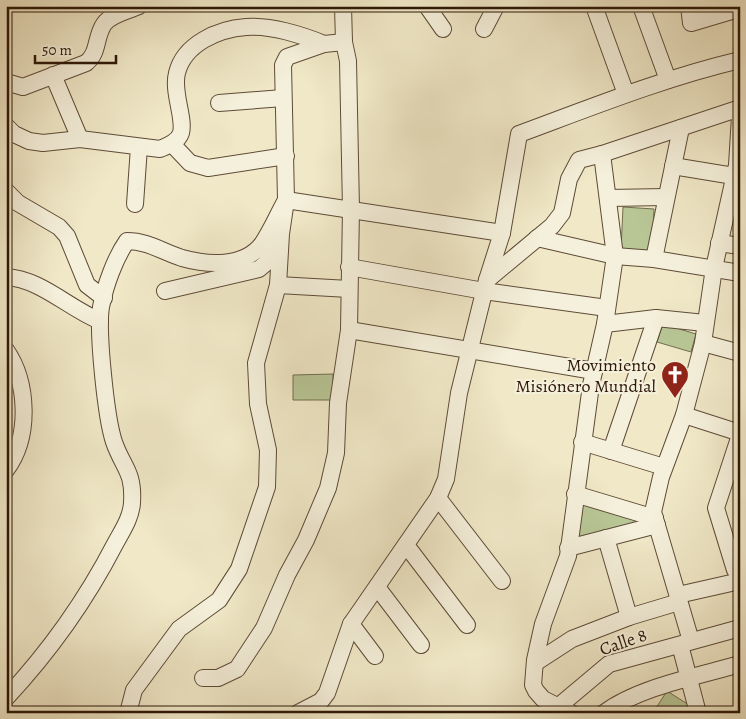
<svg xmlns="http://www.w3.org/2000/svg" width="746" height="719" font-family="Alegreya,serif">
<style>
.green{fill:#b8c696;stroke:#726e4e}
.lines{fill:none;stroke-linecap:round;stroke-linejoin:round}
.minor-casing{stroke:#5e4b37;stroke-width:18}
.minor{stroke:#f5f0db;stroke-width:16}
.labels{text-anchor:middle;stroke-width:4;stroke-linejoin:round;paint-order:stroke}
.poi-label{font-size:18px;fill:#2d1707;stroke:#f5f0db;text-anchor:end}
.street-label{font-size:18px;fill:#2d1707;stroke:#f5f0db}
</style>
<rect width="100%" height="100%" fill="#f0e8c7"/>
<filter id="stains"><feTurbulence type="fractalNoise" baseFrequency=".004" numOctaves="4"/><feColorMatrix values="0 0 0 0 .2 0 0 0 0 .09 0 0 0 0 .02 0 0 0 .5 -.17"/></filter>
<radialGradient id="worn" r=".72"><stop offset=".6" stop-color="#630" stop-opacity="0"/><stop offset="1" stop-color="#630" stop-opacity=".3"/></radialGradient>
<!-- green -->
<g class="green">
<path d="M623,207L654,209L652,251L621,250Z"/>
<path d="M663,324L696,334L691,352L657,342Z"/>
<path d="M333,374V400H293V375Z"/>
<path d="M580,502L643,521L577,540Z"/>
<path d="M667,691L697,710L695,713H664L656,708Z"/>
</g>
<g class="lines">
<defs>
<g id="minor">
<path d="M427,6L443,29"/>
<path d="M594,6L626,94"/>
<path d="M641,6L668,80"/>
<path d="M689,6L691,23L738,9"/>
<path d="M484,29L496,6"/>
<path d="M53,75L80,139"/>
<path d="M6,82L23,87L86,63C99,53 95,37 104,24C111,14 128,11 139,6"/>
<path d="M219,103L283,98"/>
<path d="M6,126L14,134L29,141L43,143L80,139L160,149C167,146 178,142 181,133C185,118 172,92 177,73C184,44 218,29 246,27C270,25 303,35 324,44"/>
<path d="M172,144L190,163L208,168L286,156"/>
<path d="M673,166L740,177"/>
<path d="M6,191L18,203L59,227L67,236L87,285L104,298"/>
<path d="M608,198L666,197"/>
<path d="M135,204L139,147"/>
<path d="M537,238L615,256L654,259L740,273"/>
<path d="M719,243L740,246"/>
<path d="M654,259L681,128"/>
<path d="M349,267L484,291L607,308"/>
<path d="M6,277C41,279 68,308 100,321"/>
<path d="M487,280L502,233L519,134C592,107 664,78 740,60"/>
<path d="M278,285L349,289"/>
<path d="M165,291L259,269L266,263L277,240"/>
<path d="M605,324L656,318L705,323"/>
<path d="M349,330L594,371"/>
<path d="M703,343L740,353"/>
<path d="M6,350C28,382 31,437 6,470"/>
<path d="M684,415L740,433"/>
<path d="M582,442L664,467"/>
<path d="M611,451L656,318"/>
<path d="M575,494L655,518"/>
<path d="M438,498L502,581"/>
<path d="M606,538L629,617"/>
<path d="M406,545L467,625"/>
<path d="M568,548L657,525"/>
<path d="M735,570L716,508L740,435"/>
<path d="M377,587L421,645"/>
<path d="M678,595L740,581"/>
<path d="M351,624L375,656"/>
<path d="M691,641L653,512L661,477L684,415L703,343L714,268L737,165L740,116"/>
<path d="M680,645L698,713"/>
<path d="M535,663L572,639L629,617L679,602"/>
<path d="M203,678H218L237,669L264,628L287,575L306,540L328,488L336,453L338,403L349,330L351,209L348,61L344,42L343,6"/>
<path d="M6,698C49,652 86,600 115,544C122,531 131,518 132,503C134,471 123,468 114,442C106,418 97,331 101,307C105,286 115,258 127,241C148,241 163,252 182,258C207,265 244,268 262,244C271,231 278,214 286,200L502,233"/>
<path d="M128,713L134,690L179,629L219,600L239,569L267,487L268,450L258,404L256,363L278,285L281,234L286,200L283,65L287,57L324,44L344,42"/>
<path d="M298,713L321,701L327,693L351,624L438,498L446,479L459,393L487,280L552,226L562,213L569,179L579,160L602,154L740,108"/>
<path d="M555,713L559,706L609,664L740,628"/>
<path d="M571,713L543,699L536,691L533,685L535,660L543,624L568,556L591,385L605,324L615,256L602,154"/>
<path d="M604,713C638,687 699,676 740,664"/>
</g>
</defs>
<!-- minor casing -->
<use href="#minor" class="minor-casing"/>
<!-- minor -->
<use href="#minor" class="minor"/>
</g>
<!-- icons -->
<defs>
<symbol id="church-pin" viewBox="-11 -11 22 30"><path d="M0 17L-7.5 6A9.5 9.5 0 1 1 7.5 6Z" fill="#8f2418" stroke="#f5f0db"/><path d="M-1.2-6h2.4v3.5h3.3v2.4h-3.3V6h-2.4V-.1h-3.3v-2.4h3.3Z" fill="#fff"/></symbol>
</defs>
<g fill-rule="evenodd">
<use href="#church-pin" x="659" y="359" width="32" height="43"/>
</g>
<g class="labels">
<!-- poi labels -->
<g class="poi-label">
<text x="656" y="371">Movimiento<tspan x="656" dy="21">Misiónero Mundial</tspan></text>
</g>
<!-- street labels -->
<g class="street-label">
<text transform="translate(623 642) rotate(-19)" y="6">Calle 8</text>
</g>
</g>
<!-- margin -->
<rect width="746" height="719" fill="none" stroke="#f0e8c7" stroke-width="25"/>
<rect x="8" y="8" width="731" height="704" fill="none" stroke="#2d1707" stroke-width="2.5"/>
<rect x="12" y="12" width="721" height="694" fill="none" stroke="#2d1707"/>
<!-- scale -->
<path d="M35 55v8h81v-8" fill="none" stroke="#2d1707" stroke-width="2.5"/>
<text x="42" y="55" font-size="15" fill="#2d1707" stroke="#f5f0db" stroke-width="4" paint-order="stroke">50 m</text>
<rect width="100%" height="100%" filter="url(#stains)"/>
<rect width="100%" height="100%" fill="url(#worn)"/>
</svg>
